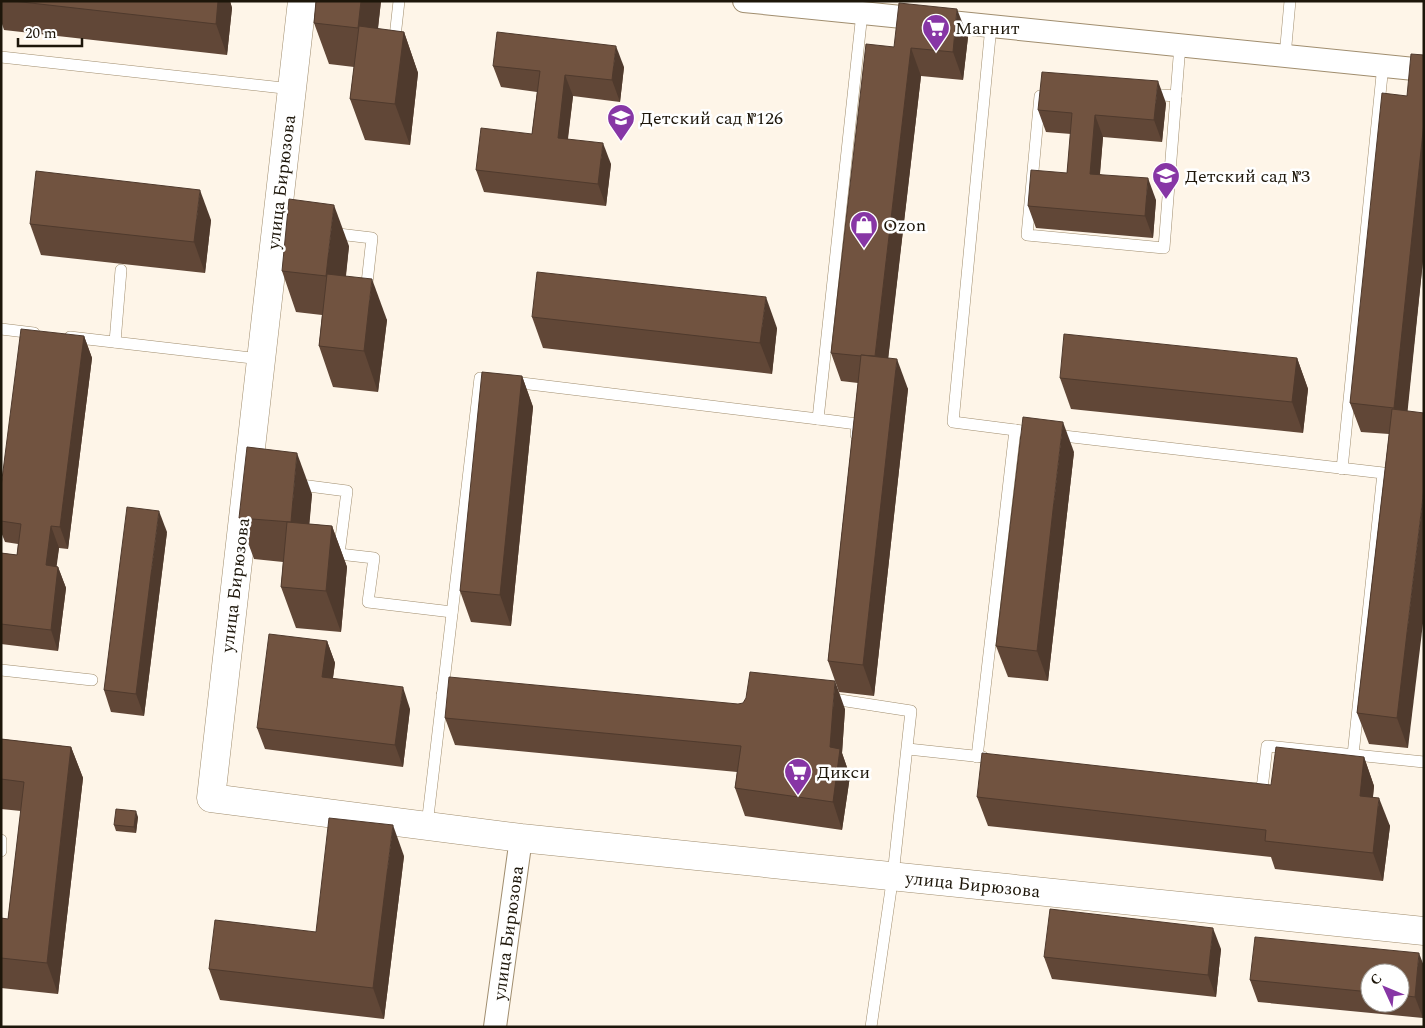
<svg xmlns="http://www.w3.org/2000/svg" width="1425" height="1028" font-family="Spectral,serif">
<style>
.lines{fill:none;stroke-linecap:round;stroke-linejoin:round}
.lane-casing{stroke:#a08d6e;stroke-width:12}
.street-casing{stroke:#a08d6e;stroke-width:24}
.secondary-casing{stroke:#a08d6e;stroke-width:29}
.lane{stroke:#fff;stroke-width:11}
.street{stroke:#fff;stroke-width:22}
.secondary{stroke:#fff;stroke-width:28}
.wall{fill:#614737;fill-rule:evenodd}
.shaded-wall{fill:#4f3a2d}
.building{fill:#715340;stroke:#4f3a2d}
.labels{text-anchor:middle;stroke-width:5;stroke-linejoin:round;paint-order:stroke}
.poi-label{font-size:18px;fill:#1d160a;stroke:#fff;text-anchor:start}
.street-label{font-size:18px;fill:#1d160a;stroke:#fff}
</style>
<rect width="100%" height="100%" fill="#fef5e8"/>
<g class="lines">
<defs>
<g id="lane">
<path d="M991,26L953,422L1015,430"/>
<path d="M394,46L399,1"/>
<path d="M1285,56L1290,1"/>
<path d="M1,57L292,89"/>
<path d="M1148,94L1176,96"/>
<path d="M1040,96L1027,235L1164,248L1180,45"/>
<path d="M330,233L372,238L366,292"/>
<path d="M1,329L34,333"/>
<path d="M70,337L261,359"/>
<path d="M115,342L121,270"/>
<path d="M856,435L857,424L818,419L862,13"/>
<path d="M1055,435L1383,473L1353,755"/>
<path d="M1342,469L1383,65"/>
<path d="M293,484L347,491L339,554L374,558L368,602L452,612"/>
<path d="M1,670L92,680"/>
<path d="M442,695L463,697"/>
<path d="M827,698L911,711L893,875L871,1027"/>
<path d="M908,749L983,757"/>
<path d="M977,757L1015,430L1034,433"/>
<path d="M1253,788L1262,789L1267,746L1424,762"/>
<path d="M427,825L480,378L818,419"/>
<path d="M1,840V851"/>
</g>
<g id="street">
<path d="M744,1L1424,70"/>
<path id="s1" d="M495,1027L521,838"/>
</g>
<g id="secondary">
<path id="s2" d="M302,1L211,798L521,838L1424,931"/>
</g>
</defs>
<!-- lane casing -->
<use href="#lane" class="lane-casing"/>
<!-- street casing -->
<use href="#street" class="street-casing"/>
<!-- secondary casing -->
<use href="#secondary" class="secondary-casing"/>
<!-- lane -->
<use href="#lane" class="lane"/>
<!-- street -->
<use href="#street" class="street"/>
<!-- secondary -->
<use href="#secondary" class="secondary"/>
</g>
<!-- wall -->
<g class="wall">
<path d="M1,1H230L232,8L227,55L4,30L1,21Z"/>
<path d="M316,1H381L378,29L404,32L418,73L410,145L365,140L350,99L354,67L329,64L314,23Z"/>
<path d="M968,37L963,80L921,76L888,358L908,389L874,696L839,692L828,661L858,383L841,381L831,353L894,47Z"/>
<path d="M1424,55V251L1407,411L1408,748L1369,744L1357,713L1389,434L1361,432L1350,403L1407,96Z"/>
<path d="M493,66L624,67L620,102L573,96L568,139L611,164L606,206L484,192L476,170L532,134L537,92L501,87Z"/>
<path d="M1166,103L1162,142L1103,137L1100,174L1156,200L1153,238L1036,228L1028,206L1067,173L1071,134L1046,132L1038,110Z"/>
<path d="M211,220L205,273L41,255L30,224Z"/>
<path d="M349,246L346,276L387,320L378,392L333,387L319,346L322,315L296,312L282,271Z"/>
<path d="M532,317L777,328L772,374L543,348Z"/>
<path d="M84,336L92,358L68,549L59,548L56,566L58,567L66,588L58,651L1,644V553L17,555L18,544L5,542L1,532V487Z"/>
<path d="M1297,358L1308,389L1303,433L1071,409L1060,378Z"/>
<path d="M522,376L533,407L511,626L471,622L460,591Z"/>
<path d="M1074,452L1048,681L1008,677L996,646Z"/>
<path d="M312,494L309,524L332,526L347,567L341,632L296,628L281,587L283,562L254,559L239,518Z"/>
<path d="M167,532L144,716L111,712L104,690Z"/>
<path d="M327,641L335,663L333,678L410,709L403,767L265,749L257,728Z"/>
<path d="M738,704L845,709L842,753L850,776L842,830L745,816L735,788L737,772L455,745L445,718Z"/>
<path d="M1,739L71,747L83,778L58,994L1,988V918L8,919L21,811L1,809Z"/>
<path d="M1364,757L1374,786L1373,797L1390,826L1383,881L1275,869L1271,857L988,826L977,797L1271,785Z"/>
<path d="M138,817L136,833L116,831L114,825Z"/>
<path d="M404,856L384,1019L220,1000L209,969L316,932Z"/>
<path d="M1221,949L1216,997L1052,979L1044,957Z"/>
<path d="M1424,966V1008L1423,1018L1258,1002L1250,980ZM1370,973H1400V1003H1370Z"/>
</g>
<!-- shaded-wall -->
<g class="shaded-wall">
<path d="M218,1H230L232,8L227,55L216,24Z"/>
<path d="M361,1H381L373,69L358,28Z"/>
<path d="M957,9L968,37L963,80L953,52Z"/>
<path d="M404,32L418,73L410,145L395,104Z"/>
<path d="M616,46L624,67L620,102L612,80Z"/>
<path d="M911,48L921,76L885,386L875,358Z"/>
<path d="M565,75L573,96L565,159L558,138Z"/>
<path d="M1158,81L1166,103L1162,142L1154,120Z"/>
<path d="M1095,115L1103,137L1098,195L1090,174Z"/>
<path d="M1424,122V251L1405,436L1394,408Z"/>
<path d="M603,143L611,164L606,206L598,184Z"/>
<path d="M1148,178L1156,200L1153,238L1145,216Z"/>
<path d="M200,190L211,220L205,273L194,242Z"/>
<path d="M334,205L349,246L341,317L326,276Z"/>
<path d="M372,279L387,320L378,392L364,351Z"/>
<path d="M766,297L777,328L772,374L760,343Z"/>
<path d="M84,336L92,358L68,549L60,527Z"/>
<path d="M1297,358L1308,389L1303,433L1292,402Z"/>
<path d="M897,359L908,389L874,696L863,665Z"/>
<path d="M522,376L533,407L511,626L500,595Z"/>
<path d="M1063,422L1074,452L1048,681L1037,651Z"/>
<path d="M297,453L312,494L306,564L291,522Z"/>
<path d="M1424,488V615L1408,748L1397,718Z"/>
<path d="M159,511L167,532L144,716L136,694Z"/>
<path d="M51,526L59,548L54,587L46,565Z"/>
<path d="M332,526L347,567L341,632L326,591Z"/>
<path d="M58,567L66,588L58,651L51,630Z"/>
<path d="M327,641L335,663L330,698L322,677Z"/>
<path d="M835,681L845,709L842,753L850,776L842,830L833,802L830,747Z"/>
<path d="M403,687L410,709L403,767L395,745Z"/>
<path d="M71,747L83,778L58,994L47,963Z"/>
<path d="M1364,757L1374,786L1370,824L1360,796Z"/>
<path d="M1379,798L1390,826L1383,881L1373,853Z"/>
<path d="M136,811L138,817L136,833L134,827Z"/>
<path d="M393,825L404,856L384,1019L373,988Z"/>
<path d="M1213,928L1221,949L1216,997L1208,975Z"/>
<path d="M1419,953L1424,966V1008L1423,1018L1415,997Z"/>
</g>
<!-- building -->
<g class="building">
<path d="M13,1H218L216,24Z"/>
<path d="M316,1H361L358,28L314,23Z"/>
<path d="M899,3L957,9L953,52L911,48L875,356L861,355V356L831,353L866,44L894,47Z"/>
<path d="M359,26L404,32L395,104L350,99Z"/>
<path d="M497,32L616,46L612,80L565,75L558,138L603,143L598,184L476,170L481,128L532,134L540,71L493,66Z"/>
<path d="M1411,54L1424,55V122L1394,408L1350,403L1382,93L1407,96Z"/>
<path d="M1042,72L1158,81L1154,120L1095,115L1090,174L1148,178L1145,216L1028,206L1031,170L1067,173L1072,113L1038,110Z"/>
<path d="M36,171L200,190L194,242L30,224Z"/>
<path d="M289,199L334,205L326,276L282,271Z"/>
<path d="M537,272L766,297L760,343L532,317Z"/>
<path d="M327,274L372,279L364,351L319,346Z"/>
<path d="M21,329L84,336L60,527L51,526L46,565L58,567L51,630L1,624V553L17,555L21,524L1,521V487Z"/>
<path d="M1064,334L1297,358L1292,402L1060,378Z"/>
<path d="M861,355L897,359L863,665L828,661Z"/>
<path d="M482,372L522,376L500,595L460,591Z"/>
<path d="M1392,409L1424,413V488L1397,718L1357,713Z"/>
<path d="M1023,417L1063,422L1037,651L996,646Z"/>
<path d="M247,447L297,453L291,522L239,518Z"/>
<path d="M127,507L159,511L136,694L104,690Z"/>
<path d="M287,522L332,526L326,591L281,587Z"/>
<path d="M269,634L327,641L322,677L403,687L395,745L257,728Z"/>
<path d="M750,672L835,681L830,747L840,749L833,802L735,788L741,746L445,718L449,677L738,704L743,703L746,698Z"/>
<path d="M1,739L71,747L47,963L1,958V918L8,919L24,782L1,779Z"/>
<path d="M1276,747L1364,757L1360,796L1379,798L1373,853L1265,841L1266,830L977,797L982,753L1271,785Z"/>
<path d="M116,809L136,811L134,827L114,825Z"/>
<path d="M329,818L393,825L373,988L209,969L215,920L316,932Z"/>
<path d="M1050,909L1213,928L1208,975L1044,957Z"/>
<path d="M1255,937L1419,953L1415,997L1400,995V973H1370V992L1250,980Z"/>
</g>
<!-- icons -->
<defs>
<symbol id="supermarket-pin" viewBox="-11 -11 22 30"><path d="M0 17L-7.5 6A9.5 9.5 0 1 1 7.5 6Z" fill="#8736a5" stroke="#fff"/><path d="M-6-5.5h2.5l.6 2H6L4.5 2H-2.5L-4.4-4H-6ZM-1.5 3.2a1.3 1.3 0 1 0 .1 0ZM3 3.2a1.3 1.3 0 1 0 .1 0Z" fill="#fff"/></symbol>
<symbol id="school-pin" viewBox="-11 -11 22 30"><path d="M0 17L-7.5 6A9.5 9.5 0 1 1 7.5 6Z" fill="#8736a5" stroke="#fff"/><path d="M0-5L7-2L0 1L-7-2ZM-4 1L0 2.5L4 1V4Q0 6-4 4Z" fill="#fff"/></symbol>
<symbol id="shop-pin" viewBox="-11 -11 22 30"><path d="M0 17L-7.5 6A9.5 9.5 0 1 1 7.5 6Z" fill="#8736a5" stroke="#fff"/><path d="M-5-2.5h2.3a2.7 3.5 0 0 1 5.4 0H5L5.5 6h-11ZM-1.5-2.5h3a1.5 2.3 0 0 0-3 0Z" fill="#fff"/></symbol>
</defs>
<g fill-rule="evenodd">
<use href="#supermarket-pin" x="920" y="12" width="32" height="43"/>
<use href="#school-pin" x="605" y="102" width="32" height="43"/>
<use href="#school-pin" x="1150" y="160" width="32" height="43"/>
<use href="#shop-pin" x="848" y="209" width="32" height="43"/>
<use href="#supermarket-pin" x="782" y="756" width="32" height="43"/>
</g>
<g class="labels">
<!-- poi labels -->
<g class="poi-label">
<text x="955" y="34">Магнит</text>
<text x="640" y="124">Детский сад №126</text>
<text x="1185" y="182">Детский сад №3</text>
<text x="883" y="231">Ozon</text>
<text x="817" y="778">Дикси</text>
</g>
<!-- street labels -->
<g class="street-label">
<text transform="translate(281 182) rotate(-83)" y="6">улица Бирюзова</text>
<text transform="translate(235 585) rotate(-83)" y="6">улица Бирюзова</text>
<text dy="6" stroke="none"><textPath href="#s2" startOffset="1569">улица Бирюзова</textPath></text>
<text dy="6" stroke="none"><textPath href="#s1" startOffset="95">улица Бирюзова</textPath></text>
</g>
</g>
<!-- border -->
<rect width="1425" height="1028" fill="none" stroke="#1d160a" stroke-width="5"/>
<!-- north arrow -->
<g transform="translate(1385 988) rotate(314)"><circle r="24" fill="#ffffff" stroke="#a5a29d"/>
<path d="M0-4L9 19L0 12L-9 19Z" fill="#8736a5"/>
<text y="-8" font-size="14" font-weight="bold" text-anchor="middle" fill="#1d160a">С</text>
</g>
<!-- scale -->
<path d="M18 38v8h64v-8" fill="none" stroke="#1d160a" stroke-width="2.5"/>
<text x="25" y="38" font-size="15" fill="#1d160a" stroke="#ffffff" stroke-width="4" paint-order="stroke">20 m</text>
</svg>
